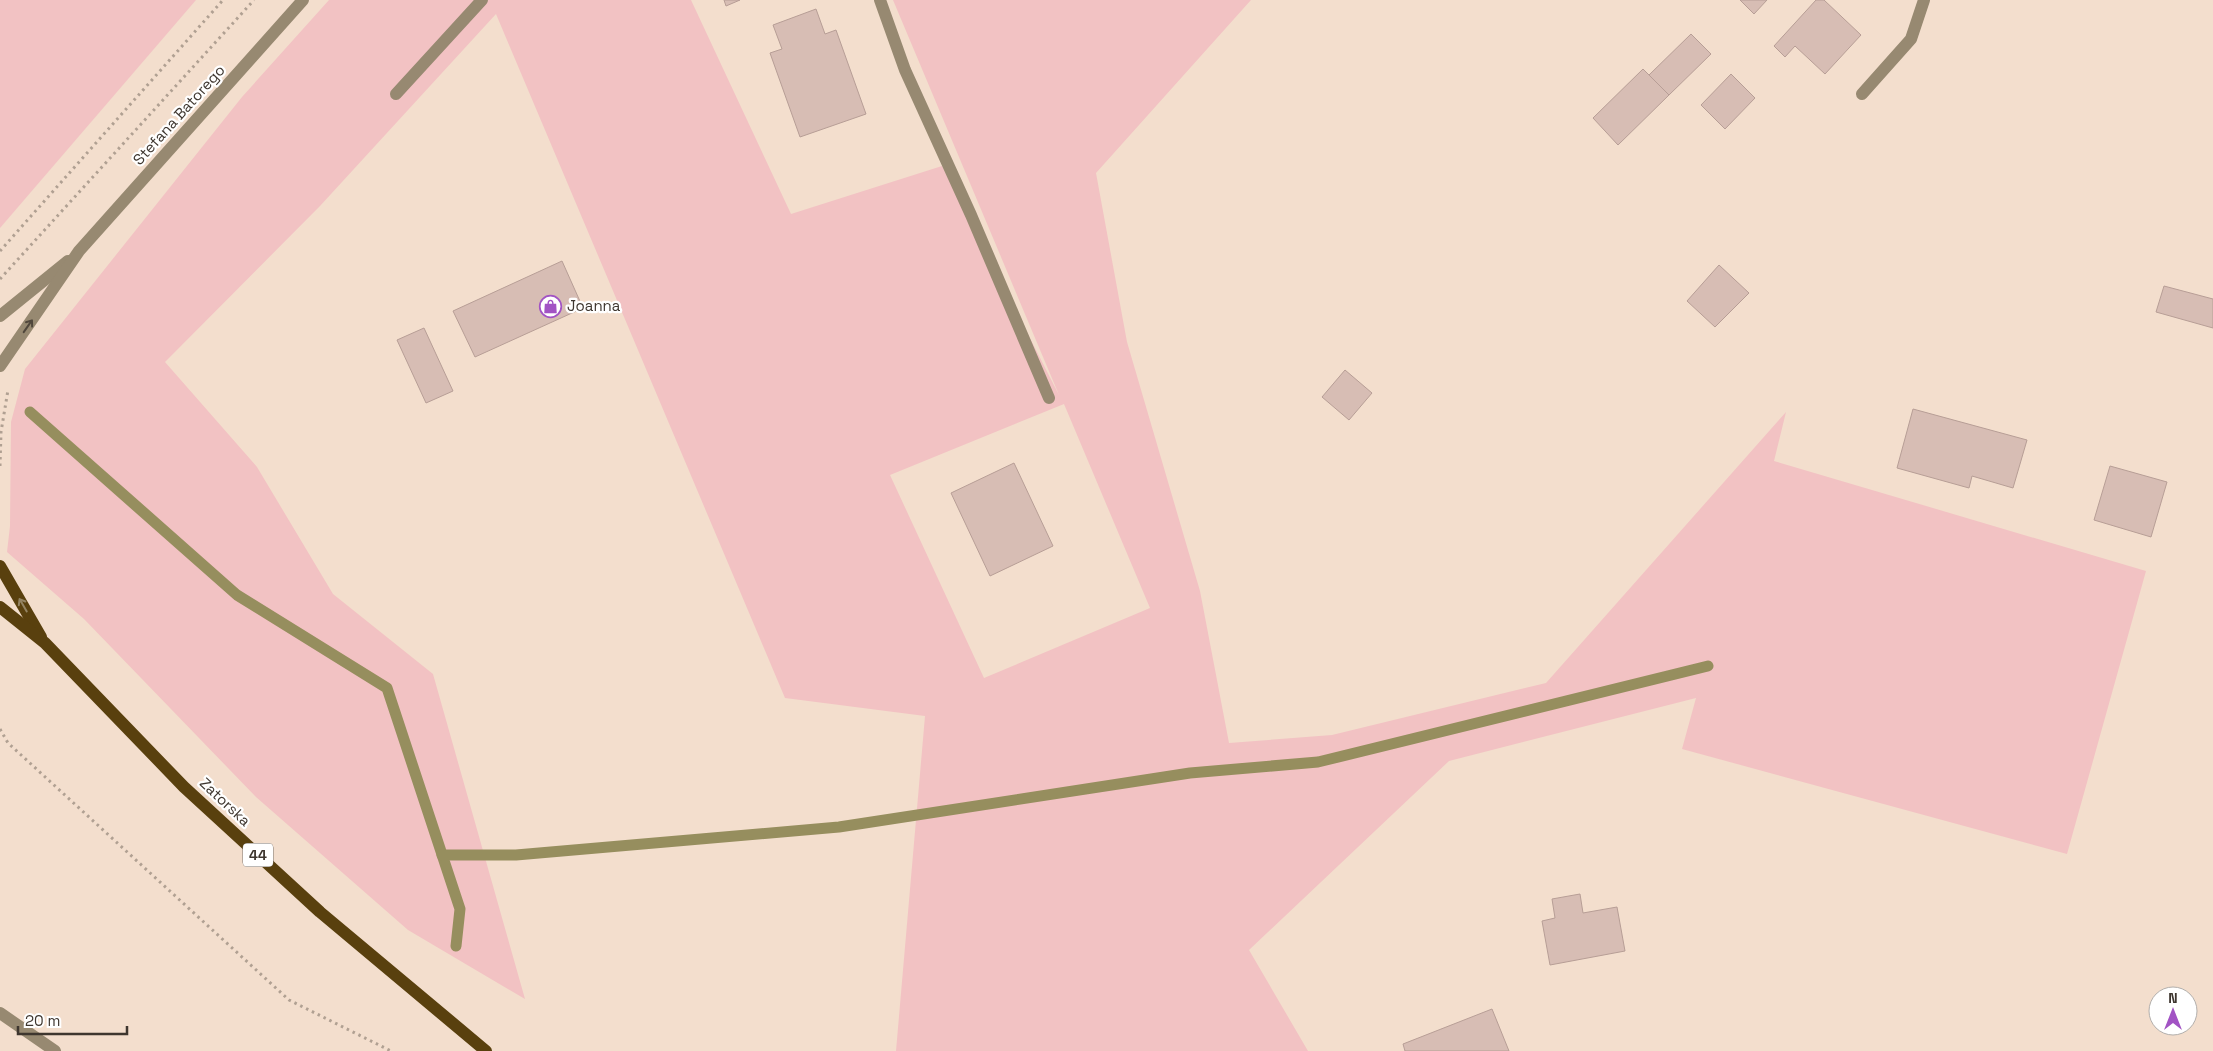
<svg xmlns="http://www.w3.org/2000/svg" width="2213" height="1051" font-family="'Space Grotesk',sans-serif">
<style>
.green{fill:#f2c2c3;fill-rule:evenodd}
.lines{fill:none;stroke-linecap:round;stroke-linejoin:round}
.stream{stroke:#968e5e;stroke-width:11}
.building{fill:#d7bdb4;stroke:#b79e96}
.path{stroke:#b0a092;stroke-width:3;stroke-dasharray:2.5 4;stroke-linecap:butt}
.minor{stroke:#978971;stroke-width:12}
.major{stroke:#59400e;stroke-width:12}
.oneway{stroke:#50473c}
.oneway2{stroke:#938362}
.labels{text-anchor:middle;stroke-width:4.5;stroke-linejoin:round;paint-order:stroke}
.shield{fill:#fff;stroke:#78726d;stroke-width:1}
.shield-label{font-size:14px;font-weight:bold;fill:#3e362f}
.street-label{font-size:15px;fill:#3e362f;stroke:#fff}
.poi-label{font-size:15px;fill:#3e362f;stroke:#fff;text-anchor:start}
</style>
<rect width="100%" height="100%" fill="#f3decd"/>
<!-- green -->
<g class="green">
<path d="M0,0H196L0,228Z"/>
<path d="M329,0H691L791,214L942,166L1059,395L893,0H1251L1096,173L1127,342L1200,591L1229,743L1332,735L1546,683L1786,412L1774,461L2146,571L2067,854L1682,749L1696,698L1449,761L1249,950L1308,1051H896L925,716L785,698L496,14L320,206L165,362L257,467L333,594L433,674L525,999L408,930L256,797L84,619L7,552L10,526L11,422L25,369L242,97ZM1064,404L1150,608L984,678L890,475Z"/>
</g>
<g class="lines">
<!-- stream -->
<g class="stream">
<path d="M30,412L237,595L387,688L460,909L456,946"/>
<path d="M442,855H516L839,827L1190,773L1318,762L1708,666"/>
</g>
</g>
<!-- building -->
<g class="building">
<path d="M724,0H740L726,6Z"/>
<path d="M1740,0H1767L1754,14Z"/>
<path d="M1816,0H1824L1861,35L1825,74L1795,46L1785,57L1774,46Z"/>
<path d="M816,9L825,34L836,30L866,114L800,137L770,53L782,49L773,25Z"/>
<path d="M1691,34L1711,54L1669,95L1649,75Z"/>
<path d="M1643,69L1669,95L1618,145L1593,118Z"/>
<path d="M1731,74L1755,98L1725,129L1701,105Z"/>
<path d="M562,261L583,308L475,357L453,311Z"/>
<path d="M1719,265L1749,293L1715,327L1687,301Z"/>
<path d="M2164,286L2213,299V328L2156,312Z"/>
<path d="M424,328L453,391L426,403L397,340Z"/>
<path d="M1345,370L1372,393L1349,420L1322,397Z"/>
<path d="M1913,409L2027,440L2013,488L1972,476L1969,488L1897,468Z"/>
<path d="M1014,463L1053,546L990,576L951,493Z"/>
<path d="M2110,466L2167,482L2151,537L2094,520Z"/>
<path d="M1580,894L1583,913L1617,907L1625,951L1550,965L1542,921L1555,918L1552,899Z"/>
<path d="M1492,1009L1509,1051H1405L1403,1044Z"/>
</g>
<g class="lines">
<!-- path -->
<g class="path">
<path d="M0,251L223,0"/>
<path d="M0,279L254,0"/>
<path d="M0,466L1,432L8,390"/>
<path d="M0,729L8,743L289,1000L391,1051"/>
</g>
<!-- minor -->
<g class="minor">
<path d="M880,0L905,70L971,215L1049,398"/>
<path d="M396,94L482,0"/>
<path d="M1862,94L1911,39L1924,0"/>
<path d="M0,316L68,261"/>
<path d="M0,366L79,251L303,0"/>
<path d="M0,1013L55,1051"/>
</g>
<!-- major -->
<g class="major">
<path d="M0,566L41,637"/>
<path d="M0,607L45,643L184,787L320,912L486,1051"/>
</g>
</g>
<!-- one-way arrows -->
<defs><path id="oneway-shaft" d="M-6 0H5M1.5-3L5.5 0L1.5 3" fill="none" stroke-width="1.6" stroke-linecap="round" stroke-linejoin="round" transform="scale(1.25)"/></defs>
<use class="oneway" href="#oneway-shaft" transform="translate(28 326) rotate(-55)"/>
<use class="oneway2" href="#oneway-shaft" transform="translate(23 605) rotate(-120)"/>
<!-- icons -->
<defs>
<symbol id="shop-ring" viewBox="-11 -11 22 22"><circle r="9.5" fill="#fff" stroke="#a253c4" stroke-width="1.5"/><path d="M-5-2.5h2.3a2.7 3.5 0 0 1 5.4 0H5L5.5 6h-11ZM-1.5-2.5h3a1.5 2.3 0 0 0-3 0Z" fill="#a253c4"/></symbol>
</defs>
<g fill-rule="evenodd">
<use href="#shop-ring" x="538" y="294" width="25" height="25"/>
</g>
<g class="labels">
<!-- shield labels -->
<rect class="shield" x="243" y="843.5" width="30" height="23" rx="4"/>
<g class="shield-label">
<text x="258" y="860">44</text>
</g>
<!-- street labels -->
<g class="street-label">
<text transform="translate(179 115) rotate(-48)" y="5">Stefana Batorego</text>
<text transform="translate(225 802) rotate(43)" y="5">Zatorska</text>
</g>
<!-- poi labels -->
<g class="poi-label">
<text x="567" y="311">Joanna</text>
</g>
</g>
<!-- north arrow -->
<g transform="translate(2173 1011)"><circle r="24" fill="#ffffff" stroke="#b2afac"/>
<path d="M0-4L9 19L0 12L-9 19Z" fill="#a253c4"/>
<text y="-8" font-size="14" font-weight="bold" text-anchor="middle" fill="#3e362f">N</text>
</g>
<!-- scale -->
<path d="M18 1026v8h109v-8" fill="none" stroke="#3e362f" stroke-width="2.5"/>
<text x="25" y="1026" font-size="15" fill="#3e362f" stroke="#ffffff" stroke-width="4" paint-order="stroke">20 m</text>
</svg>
